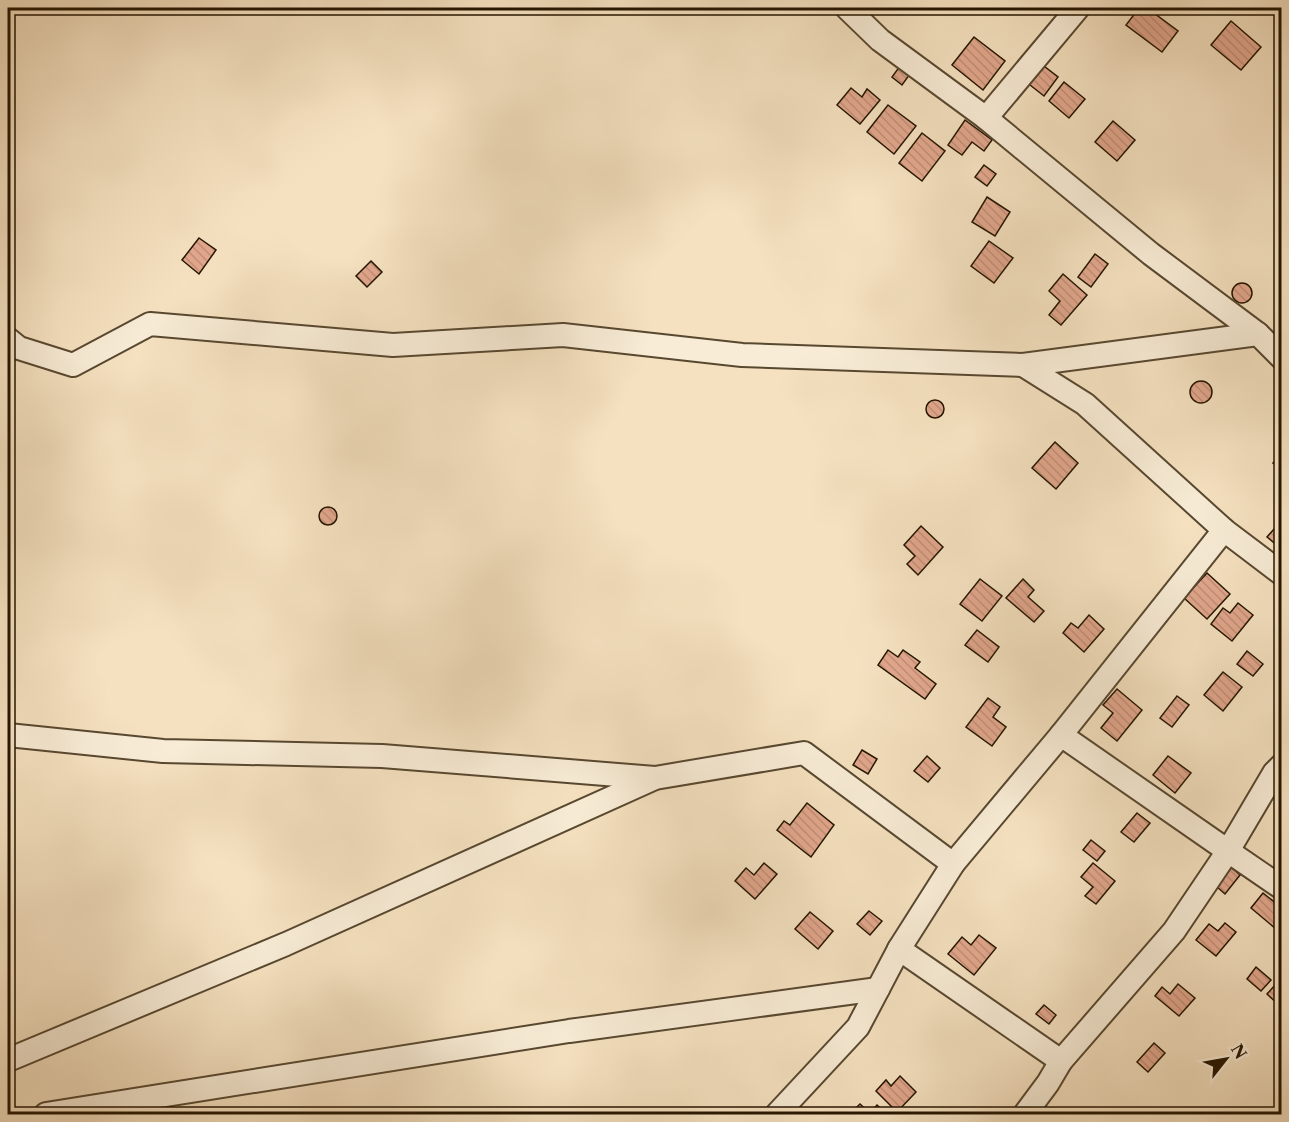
<svg xmlns="http://www.w3.org/2000/svg" width="1289" height="1122" font-family="'Libre Caslon Text',serif">
<style>
.building{fill:url(#building-back-hatch);stroke:#241500;stroke-width:1.5}
.lines{fill:none;stroke-linecap:round;stroke-linejoin:round}
.street-casing{stroke:#584830;stroke-width:26}
.street{stroke:#f8ecd6;stroke-width:22}
</style>
<defs>
<pattern id="building-back-hatch" width="6" height="6" patternUnits="userSpaceOnUse" patternTransform="scale(1.5)"><rect width="6" height="6" fill="#e2a78d"/><path d="M-1 5l2 2M0 0l6 6M5-1l2 2" fill="none" stroke="#c28f78"/></pattern>
</defs>
<rect width="100%" height="100%" fill="#f5e1c0"/>
<filter id="stains"><feTurbulence type="fractalNoise" baseFrequency=".00333" numOctaves="4"/><feColorMatrix values="0 0 0 0 .2 0 0 0 0 .09 0 0 0 0 .02 0 0 0 .5 -.17"/></filter>
<radialGradient id="worn" r=".72"><stop offset=".6" stop-color="#630" stop-opacity="0"/><stop offset="1" stop-color="#630" stop-opacity=".3"/></radialGradient>
<!-- building -->
<g class="building">
<path d="M1139,8H1147L1178,31L1162,52L1126,25Z"/>
<path d="M1231,21L1261,47L1241,70L1211,45Z"/>
<path d="M974,37L1005,61L983,90L952,65Z"/>
<path d="M1040,63L1058,77L1044,96L1025,81Z"/>
<path d="M900,66L910,74L902,85L892,77Z"/>
<path d="M1064,82L1085,99L1069,118L1049,101Z"/>
<path d="M851,88L862,97L867,89L880,100L860,124L837,105Z"/>
<path d="M888,105L916,126L894,154L867,132Z"/>
<path d="M965,120L992,140L984,151L972,142L962,155L948,145Z"/>
<path d="M1113,121L1135,140L1117,161L1095,142Z"/>
<path d="M922,133L945,151L922,181L899,163Z"/>
<path d="M984,165L996,174L987,186L975,177Z"/>
<path d="M987,197L1010,212L995,236L972,222Z"/>
<path d="M199,238L216,250L199,274L182,260Z"/>
<path d="M989,241L1013,258L994,283L971,266Z"/>
<path d="M1095,254L1108,264L1091,287L1078,277Z"/>
<path d="M371,261L382,272L367,287L356,276Z"/>
<path d="M1063,274L1087,295L1061,325L1049,315L1060,301L1049,291Z"/>
<circle cx="1242" cy="293" r="10"/>
<circle cx="1201" cy="392" r="11"/>
<circle cx="935" cy="409" r="9"/>
<path d="M1055,442L1078,463L1056,489L1032,468Z"/>
<path d="M1282,453V469L1273,463Z"/>
<circle cx="328" cy="516" r="9"/>
<path d="M1282,520V541L1278,546L1267,537Z"/>
<path d="M921,526L943,547L918,575L907,564L915,556L904,545Z"/>
<path d="M1207,573L1230,594L1207,619L1184,598Z"/>
<path d="M980,579L1002,596L982,621L960,604Z"/>
<path d="M1023,579L1034,590L1028,597L1044,611L1034,622L1006,598Z"/>
<path d="M1238,603L1253,615L1232,641L1211,624L1223,608L1230,613Z"/>
<path d="M1089,615L1104,629L1084,652L1063,633L1071,623L1078,628Z"/>
<path d="M977,630L999,647L988,662L965,645Z"/>
<path d="M888,650L898,657L903,650L920,662L915,668L936,684L925,699L878,665Z"/>
<path d="M1247,651L1263,664L1253,676L1237,664Z"/>
<path d="M1223,672L1242,687L1223,711L1204,695Z"/>
<path d="M1117,689L1142,710L1117,741L1101,728L1113,713L1103,705Z"/>
<path d="M1177,696L1189,705L1172,727L1160,718Z"/>
<path d="M988,698L1000,707L993,717L1006,727L992,746L966,727Z"/>
<path d="M862,750L877,759L868,774L853,765Z"/>
<path d="M927,756L940,768L928,782L914,771Z"/>
<path d="M1168,756L1191,773L1175,793L1153,775Z"/>
<path d="M807,803L834,825L811,857L777,830L784,821L790,825Z"/>
<path d="M1137,813L1150,823L1134,842L1121,832Z"/>
<path d="M1091,840L1105,851L1097,861L1083,850Z"/>
<path d="M764,863L777,874L755,899L735,881L746,868L754,875Z"/>
<path d="M1093,863L1115,881L1096,904L1085,896L1093,887L1081,877Z"/>
<path d="M1231,867L1240,875L1225,894L1216,886Z"/>
<path d="M1263,893L1282,908V923L1276,929L1251,908Z"/>
<path d="M869,911L882,921L870,935L857,924Z"/>
<path d="M810,912L833,931L818,949L795,929Z"/>
<path d="M1225,923L1236,932L1216,956L1196,940L1209,924L1218,931Z"/>
<path d="M979,935L996,948L974,975L948,954L962,937L971,945Z"/>
<path d="M1256,967L1271,980L1261,991L1247,979Z"/>
<path d="M1278,982L1282,985V1008L1267,994Z"/>
<path d="M1178,984L1195,998L1179,1016L1155,996L1162,987L1170,994Z"/>
<path d="M1044,1005L1056,1015L1049,1024L1036,1014Z"/>
<path d="M1154,1043L1165,1053L1148,1072L1137,1062Z"/>
<path d="M900,1076L916,1092L897,1112L876,1091L886,1080L891,1086Z"/>
<path d="M860,1104L870,1113L877,1105L887,1114H850Z"/>
</g>
<g class="lines">
<defs>
<g id="street">
<path d="M847,8L880,40L986,118L1151,254L1258,334"/>
<path d="M986,118L1078,8"/>
<path d="M8,339L19,348L73,365L150,324L393,345L563,335L742,355L1023,365L1258,334L1282,358"/>
<path d="M1023,365L1085,404L1224,530L1282,574"/>
<path d="M1224,530L1061,735L1228,851L1274,773L1282,765"/>
<path d="M8,735L163,751L382,756L655,778L804,753L953,864"/>
<path d="M1061,735L953,864L899,949L1061,1061"/>
<path d="M8,1060L286,944L653,779"/>
<path d="M46,1114L569,1031L878,989"/>
<path d="M777,1114L858,1027L899,949"/>
<path d="M1025,1114L1048,1083L1061,1061L1174,931L1228,851L1282,888"/>
</g>
</defs>
<!-- street casing -->
<use href="#street" class="street-casing"/>
<!-- street -->
<use href="#street" class="street"/>
</g>
<!-- margin -->
<rect width="1289" height="1122" fill="none" stroke="#f5e1c0" stroke-width="30"/>
<rect x="9" y="9" width="1271" height="1104" fill="none" stroke="#241500" stroke-width="3"/>
<rect x="15" y="15" width="1259" height="1092" fill="none" stroke="#241500" stroke-width="1.5"/>
<!-- north arrow -->
<g transform="translate(1226 1059) rotate(59)" stroke="#f8ecd6" stroke-width="4.5" paint-order="stroke">
<path d="M0-4.5L10 22L0 15L-10 22Z" fill="#241500"/>
<text y="-9" font-size="16" font-weight="bold" text-anchor="middle" fill="#241500">N</text>
</g>
<rect width="100%" height="100%" filter="url(#stains)"/>
<rect width="100%" height="100%" fill="url(#worn)"/>
</svg>
